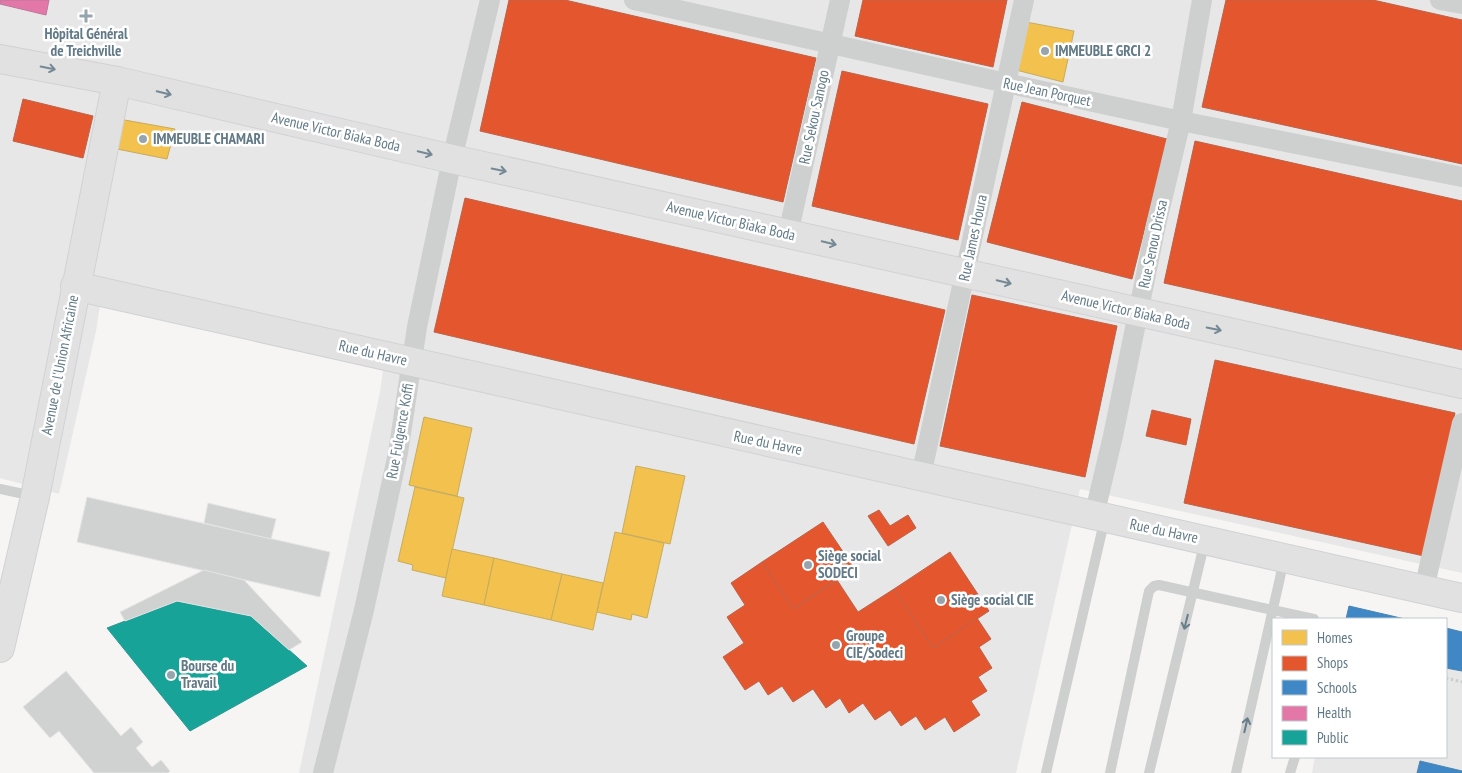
<svg xmlns="http://www.w3.org/2000/svg" width="1462" height="773" font-family="'PT Sans Narrow',sans-serif">
<style>
.built{fill:#e6e7e6}
.homes{fill:#f2c14e;stroke:#c7ac5f}
.shops{fill:#e4572e;stroke:#bd6249}
.schools{fill:#3f88c5;stroke:#4a84b2}
.health{fill:#e377a8;stroke:#bc789e}
.public{fill:#17a398;stroke:#2e9793}
.building{fill:#d0d2d2;stroke:#e5e4e4}
.lines{fill:none;stroke-linecap:round;stroke-linejoin:round}
.secondary-casing{stroke:#d1d2d4;stroke-width:30}
.path{stroke:#cccdce;stroke-width:3;stroke-dasharray:2.5 2.5;stroke-linecap:butt}
.lane{stroke:#cecfcf;stroke-width:10}
.street{stroke:#cecfcf;stroke-width:20}
.secondary{stroke:#e1e1e2;stroke-width:28}
.oneway{stroke:#758995}
.oneway2{stroke:#677e8b}
.poi-dot{fill:#96a5ad;stroke:#fff;stroke-width:2}
.labels{text-anchor:middle;stroke-width:5;stroke-linejoin:round;paint-order:stroke}
.poi-label{font-size:15px;font-weight:bold;fill:#627a87;stroke:#fff;text-anchor:start}
.street-label{font-size:15px;fill:#627a87;stroke:#fff}
</style>
<rect width="100%" height="100%" fill="#f6f5f4"/>
<!-- built -->
<g class="built">
<path d="M0,0H1462V573L1080,489L1016,773H299L380,392L387,342L104,279L96,331L59,494L0,478Z"/>
<path d="M1446,628L1462,632V773H1312L1315,757H1446Z"/>
</g>
<!-- homes -->
<g class="homes">
<path d="M1026,22L1074,31L1063,82L1016,70Z"/>
<path d="M119,119L175,129L167,159L112,148Z"/>
<path d="M424,417L472,428L457,496L409,485Z"/>
<path d="M636,466L685,476L670,544L622,533Z"/>
<path d="M415,487L464,498L446,578L412,570L413,565L398,561Z"/>
<path d="M615,532L664,543L647,618L632,614L631,620L597,612Z"/>
<path d="M452,549L494,558L484,605L442,596Z"/>
<path d="M494,558L562,574L551,620L484,605Z"/>
<path d="M562,574L603,583L593,630L551,620Z"/>
</g>
<!-- shops -->
<g class="shops">
<path d="M509,0H565L816,58L783,202L480,131Z"/>
<path d="M863,0H1007L993,67L855,36Z"/>
<path d="M1226,0H1373L1462,20V164L1202,107Z"/>
<path d="M842,71L988,104L958,240L812,206Z"/>
<path d="M23,99L93,116L83,158L13,141Z"/>
<path d="M1022,102L1167,139L1132,279L987,242Z"/>
<path d="M1195,141L1462,201V350L1164,283Z"/>
<path d="M465,198L945,310L914,444L434,332Z"/>
<path d="M972,295L1117,326L1085,477L940,446Z"/>
<path d="M1215,360L1455,413L1424,556L1184,503Z"/>
<path d="M1152,410L1191,419L1186,445L1146,436Z"/>
<path d="M879,510L890,526L908,515L916,528L888,546L868,516Z"/>
<path d="M823,522L854,568L793,609L762,562Z"/>
<path d="M950,552L989,611L933,648L894,589Z"/>
<path d="M762,562L793,609L837,580L858,612L894,589L933,648L977,618L991,639L979,647L992,668L978,677L987,691L971,701L980,715L954,732L945,717L925,730L916,716L901,726L890,710L875,720L863,703L849,713L840,698L826,708L813,689L793,702L782,686L768,695L759,681L745,690L723,657L744,643L727,617L745,605L731,583Z"/>
</g>
<!-- schools -->
<g class="schools">
<path d="M1349,606L1405,619H1346Z"/>
<path d="M1446,628L1462,632V671L1446,668Z"/>
<path d="M1420,761L1462,771V773H1417Z"/>
</g>
<!-- health -->
<path class="health" d="M0,0H49L46,15L0,4Z"/>
<!-- public -->
<path class="public" d="M177,601L251,616L307,666L190,731L107,628Z"/>
<!-- building -->
<g class="building">
<path d="M87,497L330,552L320,597L77,542Z"/>
<path d="M208,503L276,519L271,539L204,523Z"/>
<path d="M204,570L244,580L302,642L289,650L251,616L177,601L125,621L120,612Z"/>
<path d="M66,671L121,736L131,727L143,742L136,748L152,767L161,760L170,771L168,773H94L59,731L50,738L23,707Z"/>
</g>
<g class="lines">
<defs>
<g id="secondary">
<path d="M0,59L117,81L452,159L1462,384"/>
<path d="M75,286L1462,598"/>
<path d="M0,648L35,497L117,81"/>
</g>
</defs>
<!-- secondary casing -->
<use href="#secondary" class="secondary-casing"/>
<!-- path -->
<path class="path" d="M1446,678L1462,682"/>
<!-- lane -->
<g class="lane">
<path d="M0,489L33,496"/>
<path d="M1046,773L1105,518"/>
<path d="M1110,773L1149,591L1154,586L1159,585L1314,619"/>
<path d="M1149,773L1205,541"/>
<path d="M1236,773L1284,560"/>
<path d="M1290,773L1295,757"/>
</g>
<!-- street -->
<g class="street">
<path d="M634,0L1006,83L1181,121L1462,177"/>
<path d="M1440,0L1462,4"/>
<path d="M788,234L840,0"/>
<path d="M921,476L1024,0"/>
<path d="M1094,516L1113,436L1156,225L1181,121L1202,0"/>
<path d="M1424,589L1462,423"/>
<path d="M323,773L364,610L398,453L417,327L452,159L490,0"/>
</g>
<!-- secondary -->
<use href="#secondary" class="secondary"/>
</g>
<!-- one-way arrows -->
<defs><path id="oneway-shaft" d="M-6 0H5M1.5-3L5.5 0L1.5 3" fill="none" stroke-width="1.6" stroke-linecap="round" stroke-linejoin="round" transform="scale(1.25)"/></defs>
<g class="oneway">
<use href="#oneway-shaft" transform="translate(48 68) rotate(11)"/>
<use href="#oneway-shaft" transform="translate(164 93) rotate(13)"/>
<use href="#oneway-shaft" transform="translate(425 153) rotate(13)"/>
<use href="#oneway-shaft" transform="translate(499 170) rotate(12)"/>
<use href="#oneway-shaft" transform="translate(829 243) rotate(13)"/>
<use href="#oneway-shaft" transform="translate(1004 282) rotate(13)"/>
<use href="#oneway-shaft" transform="translate(1214 329) rotate(12)"/>
</g>
<g class="oneway2">
<use href="#oneway-shaft" transform="translate(1186 622) rotate(104)"/>
<use href="#oneway-shaft" transform="translate(1246 725) rotate(-77)"/>
</g>
<!-- markers -->
<g class="poi-dot">
<path d="M83.5 8.5h5v5h5v5h-5v5h-5v-5h-5v-5h5z"/>
<circle cx="1045" cy="51" r="5"/>
<circle cx="143" cy="139" r="5"/>
<circle cx="808" cy="565" r="5"/>
<circle cx="941" cy="600" r="5"/>
<circle cx="836" cy="645" r="5"/>
<circle cx="171" cy="675" r="5"/>
</g>
<g class="labels">
<!-- poi labels -->
<g class="poi-label">
<text x="86" y="39" text-anchor="middle">Hôpital Général<tspan x="86" dy="17">de Treichville</tspan></text>
<text x="1055" y="56">IMMEUBLE GRCI 2</text>
<text x="153" y="144">IMMEUBLE CHAMARI</text>
<text x="818" y="561">Siège social<tspan x="818" dy="17">SODECI</tspan></text>
<text x="951" y="605">Siège social CIE</text>
<text x="846" y="641">Groupe<tspan x="846" dy="17">CIE/Sodeci</tspan></text>
<text x="181" y="671">Bourse du<tspan x="181" dy="17">Travail</tspan></text>
</g>
<!-- street labels -->
<g class="street-label">
<text transform="translate(1047 92) rotate(12)" y="5">Rue Jean Porquet</text>
<text transform="translate(814 117) rotate(-78)" y="5">Rue Sekou Sanogo</text>
<text transform="translate(336 132) rotate(13)" y="5">Avenue Victor Biaka Boda</text>
<text transform="translate(731 221) rotate(13)" y="5">Avenue Victor Biaka Boda</text>
<text transform="translate(973 238) rotate(-78)" y="5">Rue James Houra</text>
<text transform="translate(1153 244) rotate(-78)" y="5">Rue Senou Drissa</text>
<text transform="translate(1126 310) rotate(13)" y="5">Avenue Victor Biaka Boda</text>
<text transform="translate(373 353) rotate(13)" y="5">Rue du Havre</text>
<text transform="translate(60 365) rotate(-79)" y="5">Avenue de l'Union Africaine</text>
<text transform="translate(400 431) rotate(-80)" y="5">Rue Fulgence Koffi</text>
<text transform="translate(768 443) rotate(12)" y="5">Rue du Havre</text>
<text transform="translate(1164 531) rotate(12)" y="5">Rue du Havre</text>
</g>
</g>
<!-- legend -->
<rect x="1272" y="618" width="175" height="140" fill="#ffffff" stroke="#c0cacf"/>
<rect x="1282" y="630" width="25" height="15" fill="#f2c14e" stroke="#c0cacf"/>
<text x="1317" y="643" font-size="15" fill="#627a87">Homes</text>
<rect x="1282" y="656" width="25" height="15" fill="#e4572e" stroke="#c0cacf"/>
<text x="1317" y="668" font-size="15" fill="#627a87">Shops</text>
<rect x="1282" y="680" width="25" height="15" fill="#3f88c5" stroke="#c0cacf"/>
<text x="1317" y="693" font-size="15" fill="#627a87">Schools</text>
<rect x="1282" y="706" width="25" height="15" fill="#e377a8" stroke="#c0cacf"/>
<text x="1317" y="718" font-size="15" fill="#627a87">Health</text>
<rect x="1282" y="730" width="25" height="15" fill="#17a398" stroke="#c0cacf"/>
<text x="1317" y="743" font-size="15" fill="#627a87">Public</text>
</svg>
